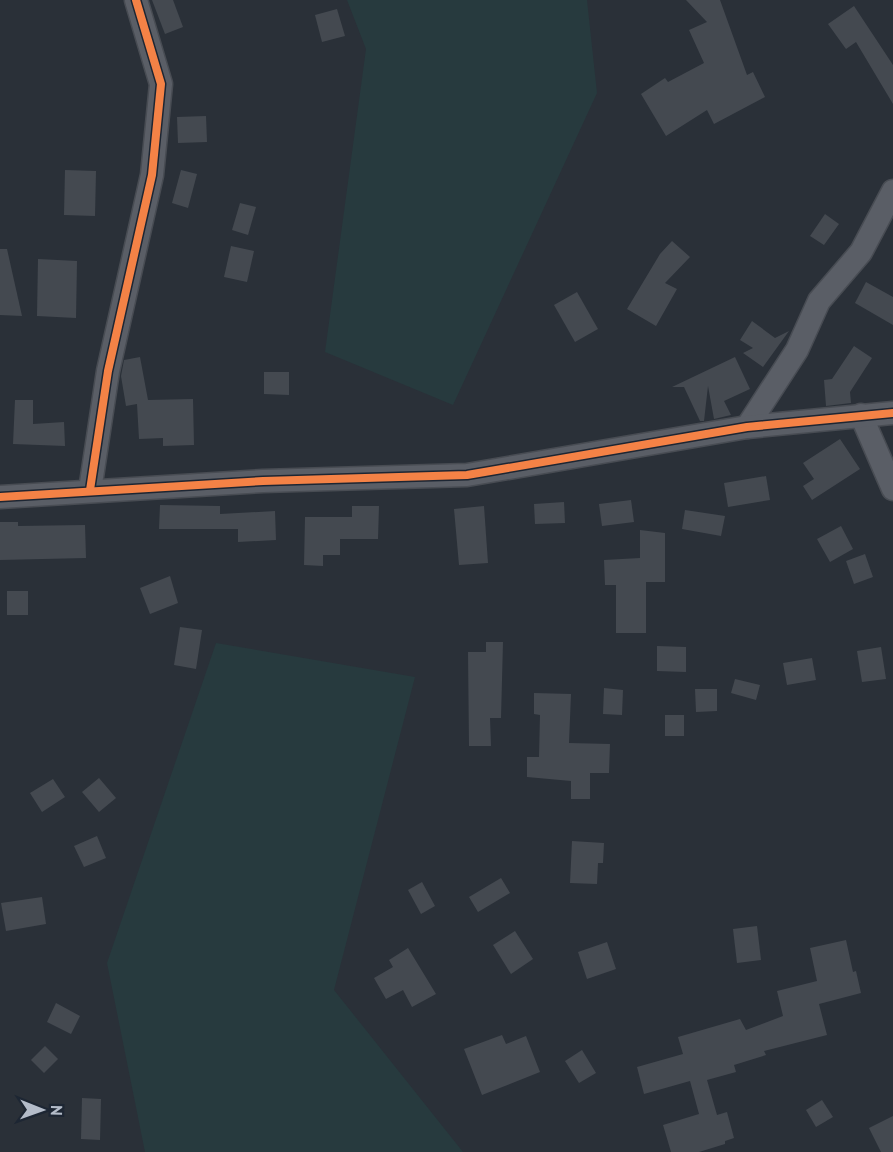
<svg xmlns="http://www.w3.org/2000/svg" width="893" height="1152" font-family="'PT Sans',sans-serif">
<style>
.green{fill:#273a3e}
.building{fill:#444950}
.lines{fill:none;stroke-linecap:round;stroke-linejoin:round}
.minor-casing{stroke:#484c53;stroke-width:25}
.minor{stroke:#5a5e66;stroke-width:22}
.cycleway-casing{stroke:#1d2633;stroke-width:11}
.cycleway{stroke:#f48246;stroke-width:8}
</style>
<rect width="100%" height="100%" fill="#2a3038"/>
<!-- green -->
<g class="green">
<path d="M347,0H587L597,93L453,405L325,352L366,49Z"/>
<path d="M216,643L415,677L334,990L463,1152H145L107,963Z"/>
</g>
<!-- building -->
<g class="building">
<path d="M152,0H173L183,27L165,34Z"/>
<path d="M686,0H720L747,75L753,72L765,97L714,124L707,110L666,136L641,94L665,78L668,82L704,63L689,30L707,22Z"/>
<path d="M854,6L893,65V104L856,42L846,49L828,24Z"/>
<path d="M337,9L345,36L322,42L315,15Z"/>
<path d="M206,116L207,142L178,143L177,117Z"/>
<path d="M65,170L96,171L95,216L64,215Z"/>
<path d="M181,170L197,174L188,208L172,203Z"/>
<path d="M240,203L256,207L248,235L232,230Z"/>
<path d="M825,214L839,224L824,245L810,236Z"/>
<path d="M672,241L690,257L665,283L677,289L656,326L627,309L660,254Z"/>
<path d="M231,246L254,251L247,282L224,277Z"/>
<path d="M0,249H7L22,316L0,315Z"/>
<path d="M38,259L77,261L76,318L37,316Z"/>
<path d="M866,282L893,297V325L855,303Z"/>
<path d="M577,292L598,329L575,342L554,305Z"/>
<path d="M752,321L775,338L789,331L763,367L743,353L753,348L740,340Z"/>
<path d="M854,346L872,358L850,392L851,403L826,406L824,380L832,379Z"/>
<path d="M140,357L148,400L193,399L194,445L163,446V438L139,439L137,404L126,406L121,376L124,360Z"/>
<path d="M735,357L750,389L724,401L731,415L714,419L708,386L704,421H700L684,387H672Z"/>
<path d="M264,372H289V395L264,394Z"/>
<path d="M15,400H33V424L64,422L65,446L13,444Z"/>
<path d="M840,439L860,469L812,500L803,486L814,479L803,463Z"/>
<path d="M766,476L770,500L728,507L724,483Z"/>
<path d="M631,500L634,522L602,526L599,504Z"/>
<path d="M564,502L565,523L535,524L534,504Z"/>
<path d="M160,505L220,506V514L275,511L276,540L238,542V529H159Z"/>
<path d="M352,506H379L378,539H340V555H323V566L304,565L305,517H352Z"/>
<path d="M484,506L488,563L459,565L454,509Z"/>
<path d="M685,510L725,516L721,536L682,529Z"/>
<path d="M0,522H18V526L85,525L86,558L0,560Z"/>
<path d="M841,526L853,549L830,562L817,539Z"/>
<path d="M640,530L665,533V582H646V633H616V585H605L604,560L640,558Z"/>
<path d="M865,554L873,577L854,584L846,561Z"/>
<path d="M170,576L178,603L150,614L140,588Z"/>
<rect x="7" y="591" width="21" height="24"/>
<path d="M180,627L202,630L196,669L174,665Z"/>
<path d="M486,642H503L501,718H490L491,746H469L468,652H486Z"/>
<path d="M657,646L686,647V672L657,671Z"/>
<path d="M881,647L886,679L862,682L857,651Z"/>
<path d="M812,658L816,680L787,685L783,663Z"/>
<path d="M735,679L760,685L756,700L731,693Z"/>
<path d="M604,688L623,690L622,715L603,714Z"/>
<path d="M695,689H717V711L696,712Z"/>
<path d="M534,693L571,694L569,743L610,744L609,773H590V799H571V781L527,777V757H539L540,715L534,714Z"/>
<rect x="665" y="715" width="19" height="21"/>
<path d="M99,778L116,798L99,812L82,792Z"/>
<path d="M53,779L65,797L42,812L30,793Z"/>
<path d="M97,836L106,858L84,867L74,846Z"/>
<path d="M572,841L604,843L603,863H598L597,884L570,883Z"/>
<path d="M501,878L510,893L478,912L469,897Z"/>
<path d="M422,882L435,906L421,914L408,890Z"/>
<path d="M42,897L46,924L6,931L1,903Z"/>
<path d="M757,926L761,960L737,963L733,929Z"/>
<path d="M515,931L533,959L511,974L493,945Z"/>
<path d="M846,940L853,972L856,971L861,993L819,1004L827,1035L764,1051L766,1055L734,1065L736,1072L707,1080L717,1115L727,1112L734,1138L725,1141V1144L699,1152H671L663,1125L699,1114L690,1081L644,1094L637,1067L683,1054L678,1037L740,1019L746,1030L783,1016L777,991L817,981L810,948Z"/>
<path d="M607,942L616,969L587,979L578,952Z"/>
<path d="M408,948L436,994L412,1007L403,990L386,999L374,978L393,967L389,960Z"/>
<path d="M56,1003L80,1016L71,1034L47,1022Z"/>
<path d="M502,1035L506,1044L526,1036L540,1072L482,1095L464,1049Z"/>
<path d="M45,1046L58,1059L44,1073L31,1060Z"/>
<path d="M582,1050L596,1073L579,1083L565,1061Z"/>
<path d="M82,1098L101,1099L100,1140L81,1139Z"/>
<path d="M822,1100L833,1117L816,1127L806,1110Z"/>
<path d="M893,1116V1152H881L869,1128Z"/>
</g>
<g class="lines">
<defs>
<g id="minor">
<path d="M861,415L893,489"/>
<path d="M747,427L797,350L819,301L861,252L893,191"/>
<path d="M90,490L108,371L152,175L161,84L136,0"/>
<path d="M0,497L263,481L467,475L747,427L893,413"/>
</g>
</defs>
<!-- minor casing -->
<use href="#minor" class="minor-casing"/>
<!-- minor -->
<use href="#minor" class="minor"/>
<defs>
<g id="cycleway">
<path d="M90,490L108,371L152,175L161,84L136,0"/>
<path d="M0,497L263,481L467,475L747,427L893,413"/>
</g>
</defs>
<!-- cycleway casing -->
<use href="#cycleway" class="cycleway-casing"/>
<!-- cycleway -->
<use href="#cycleway" class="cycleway"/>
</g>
<!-- north arrow -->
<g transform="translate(42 1110) rotate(91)" stroke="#1d2633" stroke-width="4.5" paint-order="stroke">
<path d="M0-4.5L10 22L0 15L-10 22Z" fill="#b4bcc9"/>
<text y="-9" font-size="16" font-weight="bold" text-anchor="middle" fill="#b4bcc9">N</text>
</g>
</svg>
